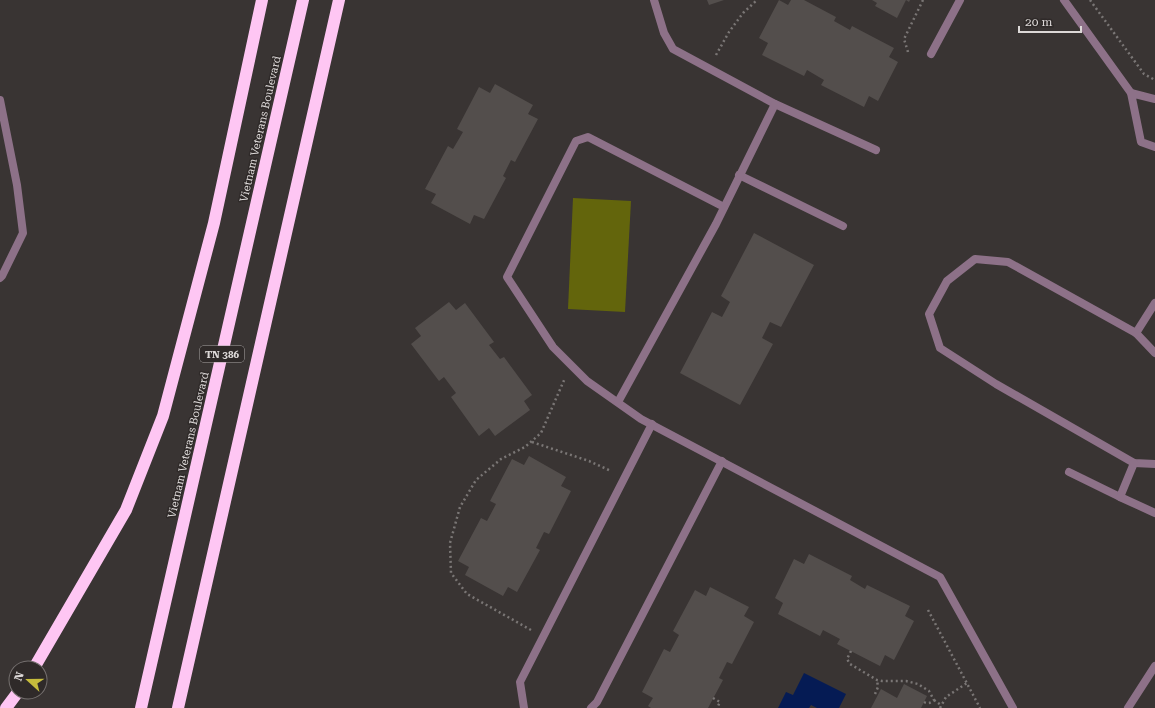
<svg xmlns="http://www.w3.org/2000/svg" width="1155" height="708" font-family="'Roboto Serif',serif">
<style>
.green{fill:#63650c}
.water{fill:#051b54}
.building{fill:#534e4c}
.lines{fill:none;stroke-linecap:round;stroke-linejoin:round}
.path{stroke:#7a7675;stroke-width:2.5;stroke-dasharray:2 3;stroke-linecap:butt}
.service{stroke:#8d7188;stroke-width:8}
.minor{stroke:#8d7188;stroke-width:8}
.motorway{stroke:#fec6f3;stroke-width:12}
.labels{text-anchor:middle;stroke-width:3;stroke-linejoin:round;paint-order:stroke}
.shield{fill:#2f2a29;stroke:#a9a4a4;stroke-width:1}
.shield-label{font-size:10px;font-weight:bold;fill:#ddd9d8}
.street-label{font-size:11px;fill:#ddd9d8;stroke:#2f2a29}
</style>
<rect width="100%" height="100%" fill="#393433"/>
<!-- green -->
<path class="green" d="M573,198L631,201L625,312L568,309Z"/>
<!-- water -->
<path class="water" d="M804,673L846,694L839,708H817L811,705L809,708H778L786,692L793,695Z"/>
<!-- building -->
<g class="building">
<path d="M707,0H724L709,5Z"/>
<path d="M779,0L788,5L791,0H804L836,17L834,21L850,30L852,26L894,48L889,57L898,62L878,101L869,96L864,107L821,85L824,80L807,70L804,76L762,55L768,43L759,38Z"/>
<path d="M872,0H910L909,2L906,0L897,18L875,6L877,3Z"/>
<path d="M495,84L533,105L528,114L538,119L515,162L511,160L503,176L506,178L484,219L474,215L470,224L431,203L436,194L425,189L448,146L453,149L463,132L457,129L479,87L490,93Z"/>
<path d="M754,233L814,265L781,327L770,322L762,338L773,344L740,405L680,373L712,312L722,317L730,302L721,296Z"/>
<path d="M449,302L456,310L465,303L494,342L489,345L500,359L504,357L532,395L524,401L530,410L495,436L489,428L479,436L451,397L456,393L444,377L439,381L411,344L421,336L415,328Z"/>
<path d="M529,456L566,477L561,486L571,491L549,534L544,532L536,548L540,550L517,592L508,587L503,596L465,575L469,567L458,561L481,518L487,521L496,504L490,501L512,459L524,465Z"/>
<path d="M809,554L852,576L850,580L865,589L867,585L910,606L905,616L914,621L894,660L885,655L880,666L837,644L840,639L823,630L820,636L778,614L783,603L775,598L794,559L804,564Z"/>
<path d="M710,587L749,607L744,616L754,622L732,664L727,662L719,678L723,680L708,708H651L648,706L653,698L642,692L664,649L670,652L679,635L673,631L695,590L706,596Z"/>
<path d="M904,684L927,696L921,708H871L881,689L897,698Z"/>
</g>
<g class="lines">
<!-- path -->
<g class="path">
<path d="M1090,0L1144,74L1155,80"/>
<path d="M908,52L904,39L923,0"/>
<path d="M716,55L729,32L743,13L757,0"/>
<path d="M532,442L589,461L611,471"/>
<path d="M928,610L980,708"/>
<path d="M531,630L467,594L451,573L450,543L460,507L476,480L501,459L525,447L541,433L565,378"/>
<path d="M851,651L847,659L850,664L877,680L882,681H906L918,684L929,691L934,700C931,703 928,704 924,702"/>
<path d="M875,694L878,687L877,680"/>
<path d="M713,698L720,702L717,708"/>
<path d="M934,700L941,705"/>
<path d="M940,708L946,697L967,683"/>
</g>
<!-- service -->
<g class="service">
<path d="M0,100L17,185L23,233L2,276L0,278"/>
<path d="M1136,333L1155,303"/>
<path d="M1155,353L1136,333L1008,262L975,259L947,281L929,314L940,348L996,384L1134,463L1155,464"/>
<path d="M1069,472L1120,497L1134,463"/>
<path d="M1120,497L1155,513"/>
</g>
<!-- minor -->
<g class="minor">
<path d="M654,0L664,33L673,49L775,104L876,150"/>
<path d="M1064,0L1131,93"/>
<path d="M931,54L960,0"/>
<path d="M1155,99L1131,93L1141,142L1155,147"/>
<path d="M739,175L843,226"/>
<path d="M724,207L588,137L576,141L507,277L553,347L587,381L641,419L940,577L1013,708"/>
<path d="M618,402L716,224L775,104"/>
<path d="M524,708L520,682L652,424"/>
<path d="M591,708L597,702L722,461"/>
<path d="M1128,708L1155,666"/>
</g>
<!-- motorway -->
<g class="motorway">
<path d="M34,668L126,510L163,416L214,223L262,0"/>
<path d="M6,708L18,692"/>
<path d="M141,708L303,0"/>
<path d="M178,708L339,0"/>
</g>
</g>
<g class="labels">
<!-- shield labels -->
<rect class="shield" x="200" y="346" width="44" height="16" rx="3"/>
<g class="shield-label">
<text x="222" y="358">TN 386</text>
</g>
<!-- street labels -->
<g class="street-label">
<text transform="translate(260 129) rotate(-77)" y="4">Vietnam Veterans Boulevard</text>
<text transform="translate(188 445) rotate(-77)" y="4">Vietnam Veterans Boulevard</text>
</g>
</g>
<!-- north arrow -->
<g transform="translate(28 680) rotate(291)"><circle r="19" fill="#2f2a29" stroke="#75706f"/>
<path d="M0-3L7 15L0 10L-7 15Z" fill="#c6bc3c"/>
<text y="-6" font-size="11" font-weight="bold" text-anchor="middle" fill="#ddd9d8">N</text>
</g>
<!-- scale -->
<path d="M1019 26v6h62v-6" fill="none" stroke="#ddd9d8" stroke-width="2"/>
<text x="1025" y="26" font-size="12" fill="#ddd9d8" stroke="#2f2a29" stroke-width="3" paint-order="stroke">20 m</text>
</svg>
